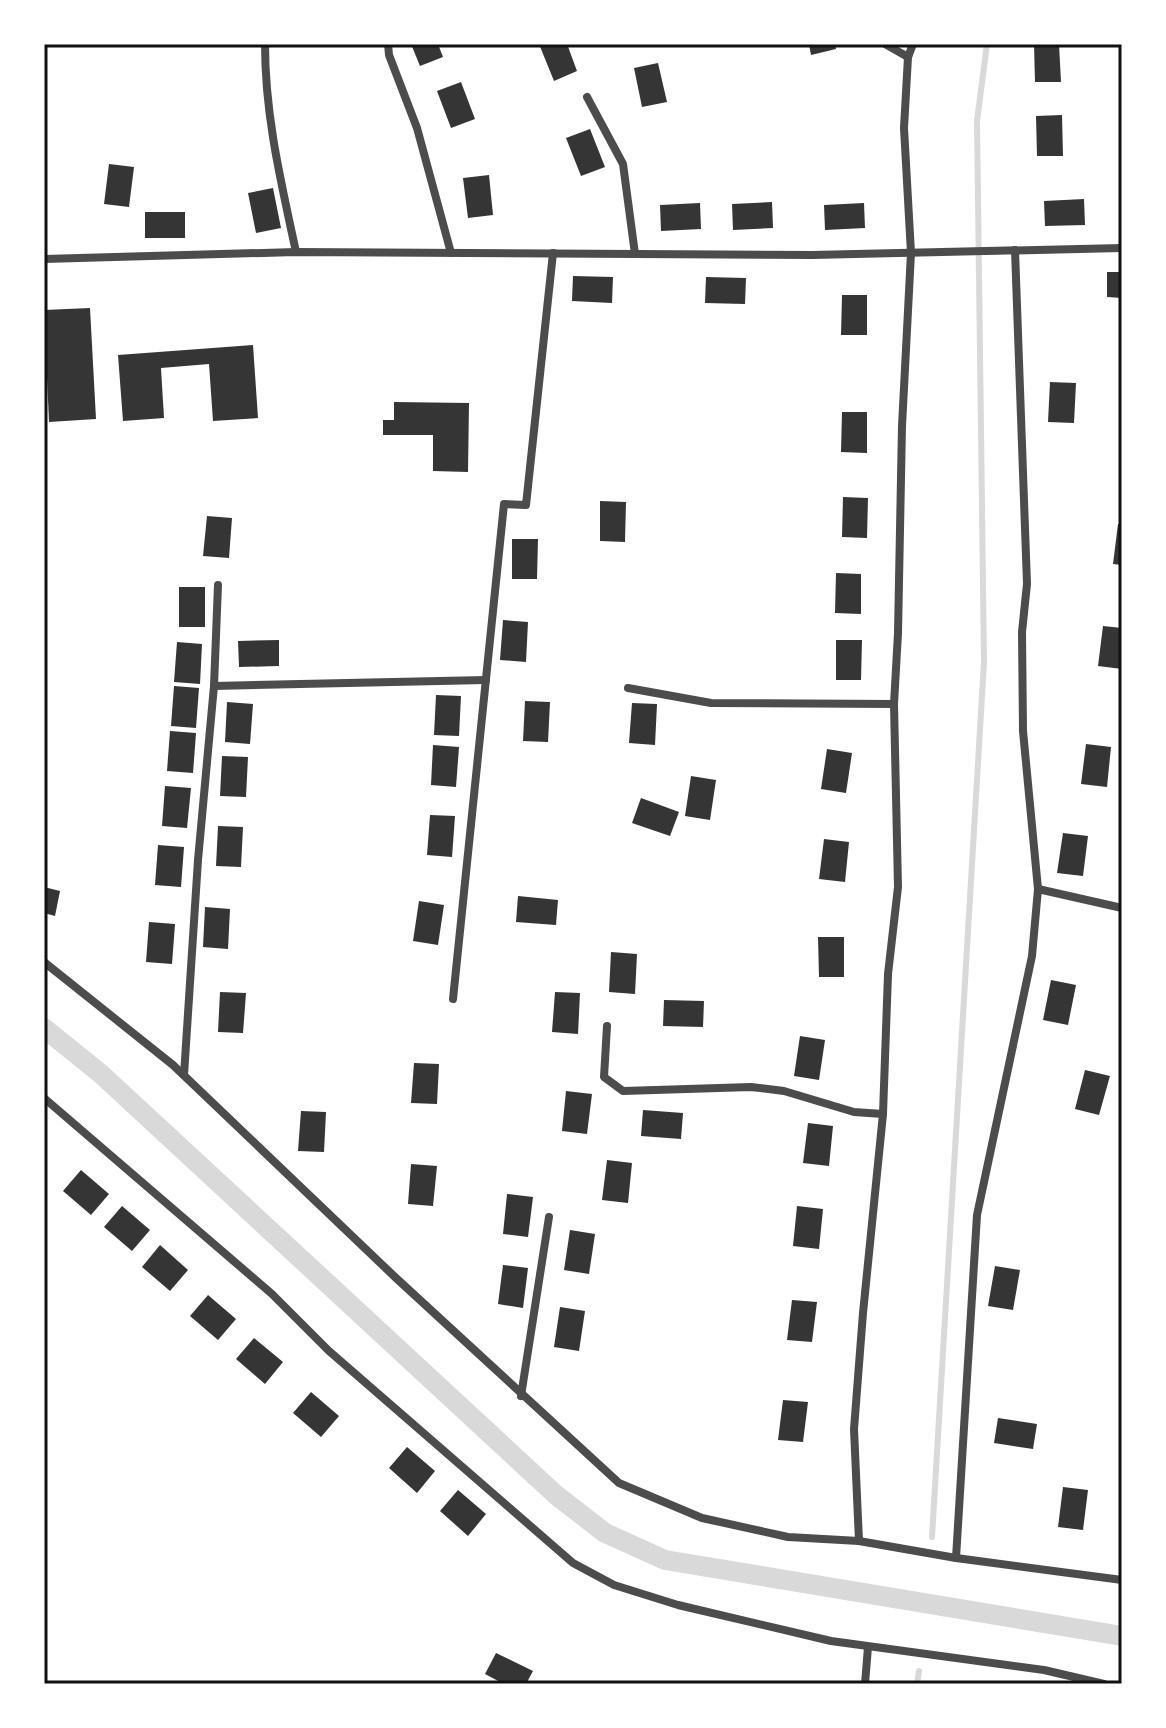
<svg xmlns="http://www.w3.org/2000/svg" width="1166" height="1728" font-family="'Exo 2',sans-serif">
<style>
.lines{fill:none;stroke-linecap:round;stroke-linejoin:round}
.stream{stroke:#d9d9d9;stroke-width:6}
.canal{stroke:#d9d9d9;stroke-width:20}
.building{fill:#353535}
.minor{stroke:#4c4c4c;stroke-width:8}
.neatline{fill:none;stroke:#111;stroke-width:3}
</style>
<rect width="100%" height="100%" fill="#fff"/>
<g class="lines">
<!-- stream -->
<g class="stream">
<path d="M932,1537L984,662L977,121L987,44"/>
<path d="M917,1684L919,1671"/>
</g>
<!-- canal -->
<path class="canal" d="M44,1028L101,1074L556,1495L605,1533L665,1560L1122,1636"/>
</g>
<!-- building -->
<g class="building">
<path d="M411,44H438L443,57L420,66Z"/>
<path d="M539,44H567L577,71L554,81Z"/>
<path d="M809,44H835L836,49L811,55Z"/>
<path d="M1034,44H1059L1061,82H1035Z"/>
<path d="M658,63L667,102L642,107L634,68Z"/>
<path d="M461,82L475,119L451,128L437,91Z"/>
<path d="M1062,115L1063,156H1037L1036,116Z"/>
<path d="M590,129L605,167L581,176L566,138Z"/>
<path d="M109,164L134,167L129,207L104,204Z"/>
<path d="M489,175L493,215L468,218L463,178Z"/>
<path d="M273,188L281,228L256,233L248,193Z"/>
<path d="M1084,199L1085,225L1045,226L1044,201Z"/>
<path d="M772,202L773,228L733,230L732,204Z"/>
<path d="M700,203L701,229L661,231L660,205Z"/>
<path d="M864,203L865,228L825,230L824,205Z"/>
<rect x="145" y="212" width="40" height="26"/>
<path d="M1107,272H1122V298L1107,297Z"/>
<path d="M573,276L613,277L612,303L572,301Z"/>
<path d="M706,277L746,278L745,304L705,303Z"/>
<path d="M842,295H867V335H841Z"/>
<path d="M90,308L96,419L49,422L44,310Z"/>
<path d="M253,345L258,418L213,421L209,364L161,368L164,418L123,421L118,355Z"/>
<path d="M1050,382L1076,383L1074,423L1048,422Z"/>
<path d="M394,402L469,403L468,472L433,471V435H383V420H394Z"/>
<path d="M842,412H867V453L841,452Z"/>
<path d="M843,497L868,498L867,538L842,537Z"/>
<path d="M600,501L626,502L625,542L600,541Z"/>
<path d="M207,516L232,518L229,558L203,556Z"/>
<path d="M1118,524H1122V565L1113,564Z"/>
<path d="M512,539H538L537,579H512Z"/>
<path d="M836,573L861,574V614L835,613Z"/>
<rect x="179" y="587" width="26" height="40"/>
<path d="M503,620L528,622L526,662L500,660Z"/>
<path d="M1103,626L1122,628V669L1098,666Z"/>
<path d="M279,640V666L239,667L238,641Z"/>
<path d="M836,640H862L861,680H836Z"/>
<path d="M177,642L202,644L200,684L174,682Z"/>
<path d="M174,686L199,688L196,728L171,726Z"/>
<path d="M436,695L461,696L459,736L434,735Z"/>
<path d="M525,701L550,702L548,742L523,741Z"/>
<path d="M227,702L253,704L250,744L225,742Z"/>
<path d="M632,703L657,704L655,745L629,743Z"/>
<path d="M170,731L196,733L193,773L167,771Z"/>
<path d="M1086,744L1111,747L1107,787L1081,784Z"/>
<path d="M433,745L459,747L456,787L431,785Z"/>
<path d="M827,749L852,753L846,793L821,789Z"/>
<path d="M222,756L248,757L246,797L220,796Z"/>
<path d="M691,776L716,780L710,820L685,816Z"/>
<path d="M165,786L191,788L187,828L162,826Z"/>
<path d="M641,798L679,812L670,836L632,823Z"/>
<path d="M430,815L455,816L452,857L427,855Z"/>
<path d="M218,826L243,827L241,867L216,866Z"/>
<path d="M1063,833L1088,836L1083,876L1057,873Z"/>
<path d="M824,839L849,842L845,882L819,879Z"/>
<path d="M158,845L184,847L181,887L155,885Z"/>
<path d="M44,887L60,891L55,916L44,913Z"/>
<path d="M518,896L558,900L556,925L516,922Z"/>
<path d="M419,901L444,905L438,945L413,941Z"/>
<path d="M205,907L230,909L228,949L203,947Z"/>
<path d="M149,922L175,924L172,964L146,962Z"/>
<path d="M818,937H844V977H819Z"/>
<path d="M611,952L637,954L635,994L609,992Z"/>
<path d="M1051,980L1076,985L1068,1025L1043,1020Z"/>
<path d="M220,992L246,993L243,1033L218,1032Z"/>
<path d="M555,992L580,993L578,1034L552,1032Z"/>
<path d="M664,1000L704,1001L703,1027L663,1026Z"/>
<path d="M800,1036L825,1040L819,1080L794,1076Z"/>
<path d="M414,1063L439,1064L437,1104L411,1103Z"/>
<path d="M1085,1070L1110,1076L1099,1115L1075,1109Z"/>
<path d="M566,1091L592,1094L587,1134L562,1131Z"/>
<path d="M643,1110L683,1113L681,1139L641,1136Z"/>
<path d="M301,1111L326,1112L324,1152L298,1151Z"/>
<path d="M808,1123L833,1126L829,1166L803,1163Z"/>
<path d="M607,1160L632,1163L628,1203L602,1200Z"/>
<path d="M411,1164L437,1166L433,1206L408,1204Z"/>
<path d="M81,1170L109,1194L91,1215L63,1191Z"/>
<path d="M507,1194L533,1197L528,1237L503,1234Z"/>
<path d="M122,1206L150,1230L132,1251L104,1227Z"/>
<path d="M797,1206L823,1209L819,1249L793,1246Z"/>
<path d="M570,1230L595,1234L589,1274L564,1270Z"/>
<path d="M160,1245L188,1270L170,1291L142,1267Z"/>
<path d="M503,1265L528,1268L523,1308L498,1304Z"/>
<path d="M995,1266L1020,1270L1013,1310L988,1306Z"/>
<path d="M208,1295L236,1319L218,1340L190,1316Z"/>
<path d="M792,1300L817,1302L812,1342L787,1340Z"/>
<path d="M560,1307L585,1311L579,1351L554,1347Z"/>
<path d="M254,1338L283,1362L265,1384L236,1359Z"/>
<path d="M311,1392L339,1416L321,1437L293,1413Z"/>
<path d="M783,1400L808,1402L803,1442L778,1440Z"/>
<path d="M998,1418L1037,1424L1033,1449L994,1443Z"/>
<path d="M407,1447L435,1471L417,1493L389,1468Z"/>
<path d="M1063,1487L1088,1490L1083,1530L1058,1527Z"/>
<path d="M458,1490L486,1514L468,1536L440,1511Z"/>
<path d="M496,1653L533,1671L526,1684H504L485,1674Z"/>
</g>
<g class="lines">
<!-- minor -->
<g class="minor">
<path d="M265,44C265,116 281,182 296,252"/>
<path d="M388,44L389,55L417,128L451,253"/>
<path d="M885,44L908,57"/>
<path d="M587,97L623,164L635,254"/>
<path d="M44,259L296,252L812,255L1122,248"/>
<path d="M218,585L214,686L486,680"/>
<path d="M628,688L711,703L894,704"/>
<path d="M1038,889L1122,908"/>
<path d="M44,962L173,1065L396,1278L619,1483L702,1518L788,1537L859,1541L956,1558L1122,1580"/>
<path d="M453,999L504,504L526,505L553,253"/>
<path d="M607,1026L604,1077L623,1091L751,1087L784,1091L854,1112L883,1114"/>
<path d="M184,1075L198,860L214,686"/>
<path d="M44,1098L272,1294L329,1351L573,1563L614,1585L678,1605L831,1641L1044,1670L1104,1684"/>
<path d="M521,1396L549,1217"/>
<path d="M859,1541L854,1429L863,1313L883,1114L888,974L898,887L894,704L898,633L902,426L911,253L904,128L908,57L913,44"/>
<path d="M956,1558L977,1215L1032,956L1038,889L1023,731L1022,632L1027,584L1015,250"/>
<path d="M865,1684L868,1647"/>
</g>
</g>
<!-- border -->
<rect width="1166" height="1728" fill="none" stroke="#ffffff" stroke-width="92"/>
<rect x="46" y="46" width="1074" height="1636" class="neatline"/>
</svg>
